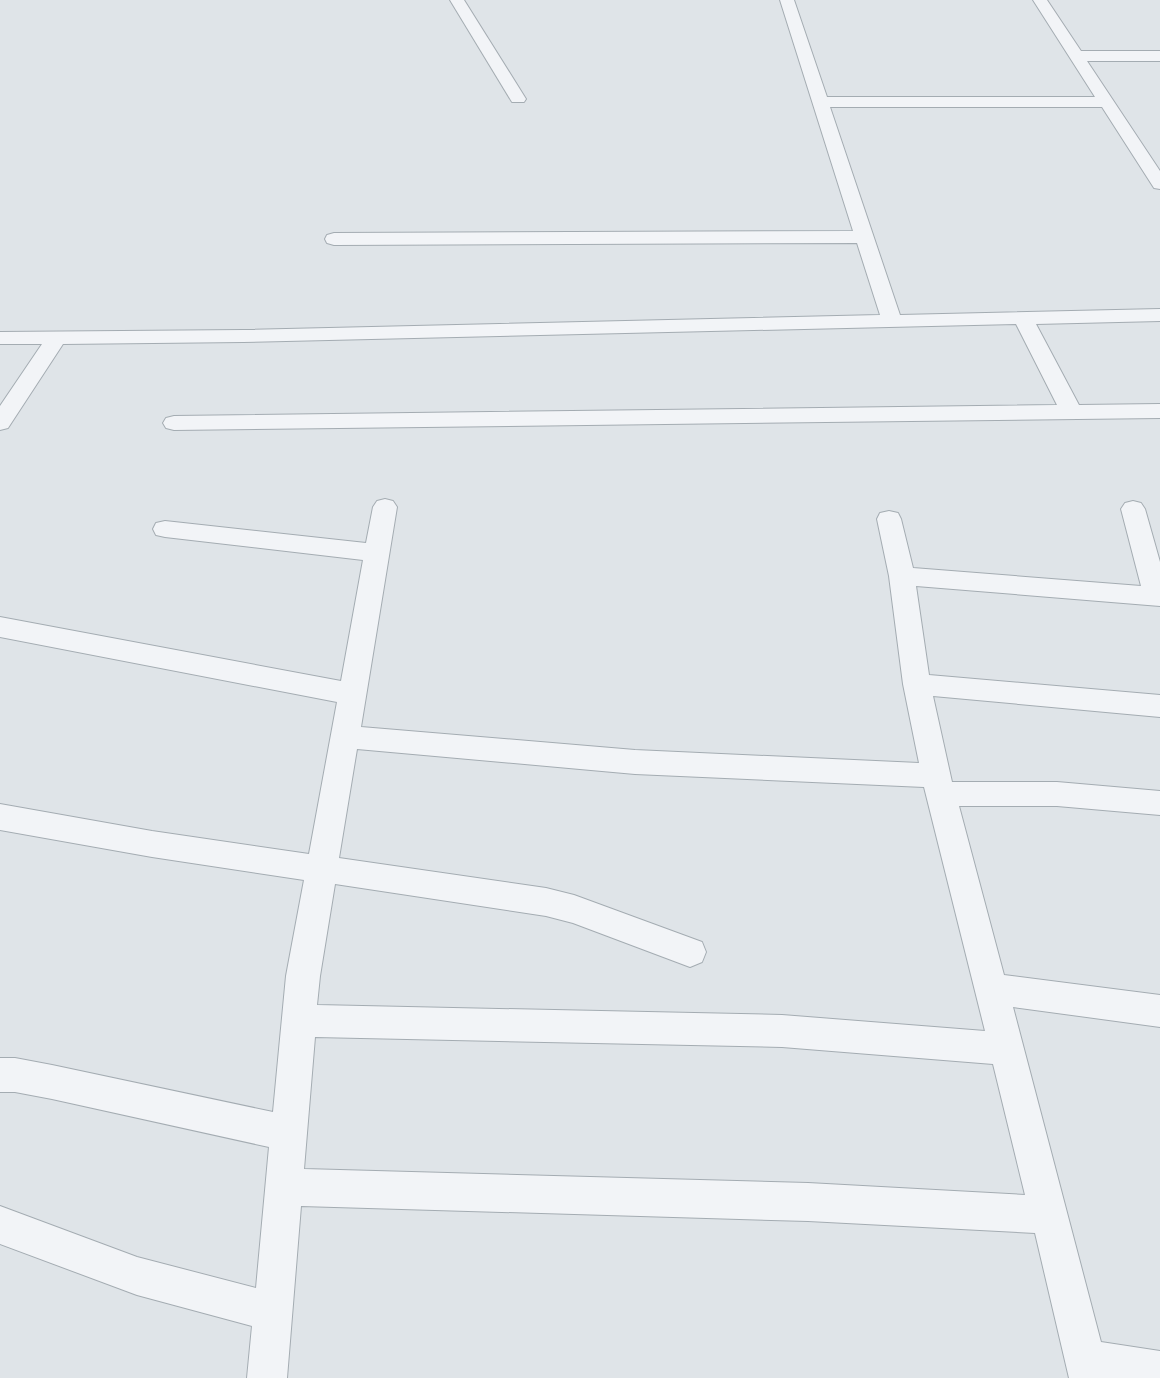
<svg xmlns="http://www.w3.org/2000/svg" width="1160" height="1378" font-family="'PT Sans',sans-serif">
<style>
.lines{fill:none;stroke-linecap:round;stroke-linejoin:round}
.minor-casing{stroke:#a4acb2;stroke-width:2}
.minor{fill:#f2f4f7;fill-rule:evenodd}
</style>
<rect width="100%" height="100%" fill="#dfe4e8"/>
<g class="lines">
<defs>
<g id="minor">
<path d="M450,0H464L526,99L524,102H512Z"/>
<path d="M780,0H794L827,97H1095L1033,0H1047L1081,51H1160V61H1087L1160,171V189L1154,188L1102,107H830L900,315L1160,309V321L1036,324L1079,405L1160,404V418L174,430L166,428L163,423L166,418L174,416L1057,405L1016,324L243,342L63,344L8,428L0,430V406L42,344H0V332L243,330L880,315L857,243L334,245L327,243L325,239L327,235L334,233L853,231Z"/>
<path d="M385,499L393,501L397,507L361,727L635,750L919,763L903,684L889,576L877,519L880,513L889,511L898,513L901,519L913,568L1141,586L1121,509L1125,503L1133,501L1141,503L1145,509L1160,562V606L916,586L929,675L1160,695V717L933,696L952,782H1057L1160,791V815L1057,806H959L1004,975L1160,995V1027L1013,1007L1101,1342L1160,1351V1378H1069L1035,1233L808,1221L301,1206L287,1378H247L252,1326L137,1295L0,1244V1206L137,1257L256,1288L269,1147L52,1099L15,1092H0V1058H15L52,1065L273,1112L286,976L304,880L152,857L0,830V804L152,831L309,854L337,702L0,637V617L341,681L363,560L165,537L156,535L153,529L156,523L165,521L366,543L373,507L377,501ZM357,749L635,774L924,787L985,1031L782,1015L317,1005L320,976L335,884L546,916L573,923L690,967L702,962L706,952L702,942L574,895L546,888L339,858ZM315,1037L782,1047L993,1064L1025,1195L808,1183L304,1169Z"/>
</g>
</defs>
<!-- minor casing -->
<use href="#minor" class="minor-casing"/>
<!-- minor -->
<use href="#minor" class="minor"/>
</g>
</svg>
